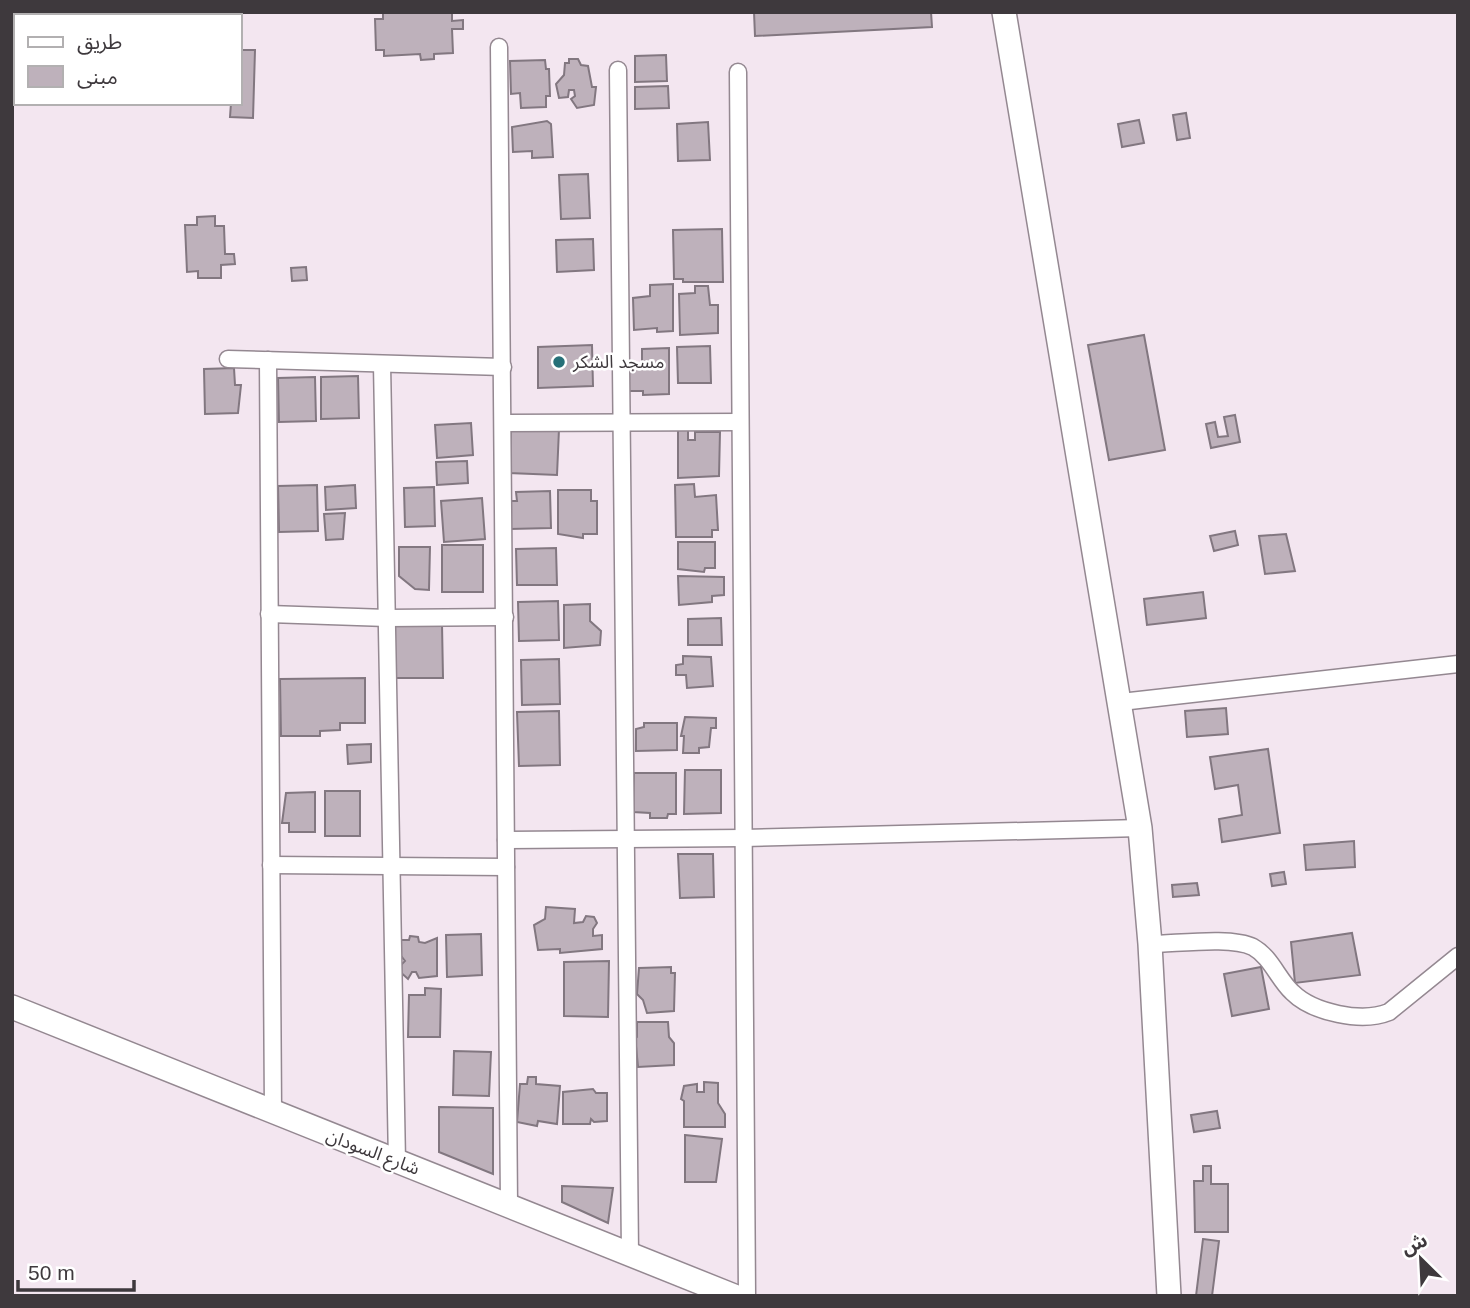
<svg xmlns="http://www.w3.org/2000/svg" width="1470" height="1308" font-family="Arial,'Noto Sans Arabic',sans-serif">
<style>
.building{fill:#beb1bb;stroke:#827780;stroke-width:2}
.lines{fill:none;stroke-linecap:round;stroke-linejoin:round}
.street-casing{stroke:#948891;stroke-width:19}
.secondary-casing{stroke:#948891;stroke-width:26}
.street{stroke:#fff;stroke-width:16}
.secondary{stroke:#fff;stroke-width:23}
.poi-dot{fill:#267078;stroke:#fff;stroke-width:2.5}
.labels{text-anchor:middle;stroke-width:5;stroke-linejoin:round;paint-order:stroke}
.poi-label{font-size:18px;fill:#3e393d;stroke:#fff;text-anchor:start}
.street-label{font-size:18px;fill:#3e393d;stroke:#fff}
</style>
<rect width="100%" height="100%" fill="#f3e6f0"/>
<!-- building -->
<g class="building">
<path d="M36,12H79L80,16H35Z"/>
<path d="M383,12H452V21L463,20V29H452L453,53L434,54V59L421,60L420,54L384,56V50H376L375,19H383Z"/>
<path d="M754,12H931L932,27L755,36Z"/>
<path d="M240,50H255L253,118L230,117L231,103H240Z"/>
<path d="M666,55L667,81L635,82V56Z"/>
<path d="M569,59H578L581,65L588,66L592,87H596L594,105L577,108L571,99L575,96L574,90H569L568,97L559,98L556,84L564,75L565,63H569Z"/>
<path d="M545,60L546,69H549L550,96H546V107L521,108L520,93L511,94L510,61Z"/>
<path d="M668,86L669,108L635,109V87Z"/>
<path d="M1186,113L1190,138L1177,140L1173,115Z"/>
<path d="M1139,120L1144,143L1122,147L1118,124Z"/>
<path d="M547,121L551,124L553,157L532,158V151L513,152L512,127Z"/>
<path d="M708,122L710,160L678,161L677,124Z"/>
<path d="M588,174L590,218L561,219L559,175Z"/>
<path d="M215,216V226H224L225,254H234L235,264L221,265V278H198V271L187,272L185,225H197V217Z"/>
<path d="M722,229L723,282H683V279H674L673,230Z"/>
<path d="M593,239L594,270L557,272L556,240Z"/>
<path d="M306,267L307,280L292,281L291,268Z"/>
<path d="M673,284V331L657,332V328L634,330L633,298L650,296V285Z"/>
<path d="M695,286H708L710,305H718V333L680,335L679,294L695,293Z"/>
<path d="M1144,335L1165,450L1109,460L1088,345Z"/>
<path d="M592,345L593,386L538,388V347Z"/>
<path d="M710,346L711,383H678L677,347Z"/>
<path d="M669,348V394L643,395V391H629V364H642V349Z"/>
<path d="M234,368L235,385H241L238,413L205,414L204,369Z"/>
<path d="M358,376L359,418L321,419V377Z"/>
<path d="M315,377L316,421L279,422L278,378Z"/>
<path d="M1235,415L1240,442L1211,448L1206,424L1215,422L1218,437L1228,436L1224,417Z"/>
<path d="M471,423L473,455L437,458L435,425Z"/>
<path d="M511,428L559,429L557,475L509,473Z"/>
<path d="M678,430H688V440H695V432H720L719,476L678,478Z"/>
<path d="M467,461L468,483L437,485L436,462Z"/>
<path d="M694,484L695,497L716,495L718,530H712V537H676L675,485Z"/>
<path d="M317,485L318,531L279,532L278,486Z"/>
<path d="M355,485L356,508L326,510L325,487Z"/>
<path d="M434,487L435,526L405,527L404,488Z"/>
<path d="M558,490H591V501H597V534H583V538L558,534Z"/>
<path d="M550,491L551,528L510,529V501H517L516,492Z"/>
<path d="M482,498L485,539L444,542L441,501Z"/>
<path d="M345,513L343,539L326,540L324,514Z"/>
<path d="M1235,531L1238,545L1214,551L1210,536Z"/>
<path d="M1286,534L1295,571L1265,574L1259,536Z"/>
<path d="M678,542H715V568H705L704,572L678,569Z"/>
<rect x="442" y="545" width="41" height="47"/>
<path d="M399,547H430L429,590L415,589L399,576Z"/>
<path d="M556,548L557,585H517L516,549Z"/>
<path d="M678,576L724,577V595L712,596V602L679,605Z"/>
<path d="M1203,592L1206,618L1147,625L1144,599Z"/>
<path d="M558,601L559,640L519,641L518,602Z"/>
<path d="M590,604V621L601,631L600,645L564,648V605Z"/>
<path d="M721,618L722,645H688V619Z"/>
<path d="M442,624L443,678H395L394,625Z"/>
<path d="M683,656L711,657L713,686L687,688L686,675H676V665L683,664Z"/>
<path d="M559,659L560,704L522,705L521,660Z"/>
<path d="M365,678V723H340V730L320,731V736H281L280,679Z"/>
<path d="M1226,708L1228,734L1187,737L1185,711Z"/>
<path d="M559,711L560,765L519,766L517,712Z"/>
<path d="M685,717L716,718V728H711L709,747L699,748V753H683L684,736H681Z"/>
<path d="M644,723H677V750L636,751V729L644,727Z"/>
<path d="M371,744V762L348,764L347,745Z"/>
<path d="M1268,749L1280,833L1222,842L1219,819L1242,815L1238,785L1215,789L1210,757Z"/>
<path d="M685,770H721V813L684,814Z"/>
<path d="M634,773H676V814H668L667,818H650V813L633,812Z"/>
<rect x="325" y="791" width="35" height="45"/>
<path d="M315,792V832H289V823H282L286,793Z"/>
<path d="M1354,841L1355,867L1306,870L1304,845Z"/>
<path d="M678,854H713L714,897L680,898Z"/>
<path d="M1284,872L1286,884L1272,886L1270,874Z"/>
<path d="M1197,883L1199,895L1173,897L1172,885Z"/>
<path d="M546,907L575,909L574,923L583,922L586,916L594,917L597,923L593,929V936L602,935V949L560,953V949L538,950L534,925L545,919Z"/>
<path d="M1352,933L1360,975L1295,983L1291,942Z"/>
<path d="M481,934L482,975L447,977L446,935Z"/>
<path d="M410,936L418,937L419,942L425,943L437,938V976L419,978L416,972H412L408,979L397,969L405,961L398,952L400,940H409Z"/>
<path d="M609,961L608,1017L564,1016V962Z"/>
<path d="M671,967V973H675L674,1011L647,1013L643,1000L637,994L639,968Z"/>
<path d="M1261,967L1269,1009L1232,1016L1224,974Z"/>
<path d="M425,988L441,989L440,1037H408L409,995H425Z"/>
<path d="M637,1022H668L669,1037L674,1043V1065L638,1067L636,1046L631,1044V1038L637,1037Z"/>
<path d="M454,1051L491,1052L489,1096L453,1095Z"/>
<path d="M528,1077H536V1084L560,1086L557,1124L538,1121L537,1126L517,1122L520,1084H527Z"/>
<path d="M704,1082L718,1083V1103L725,1114V1127H684V1101L681,1099L684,1086L697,1084V1092H704Z"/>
<path d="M593,1089L596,1093H607V1121L594,1122L591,1119L590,1124H563V1092Z"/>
<path d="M439,1107L493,1108V1174L439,1152Z"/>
<path d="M1217,1111L1220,1128L1194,1132L1191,1115Z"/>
<path d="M685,1135L722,1139L716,1182H685Z"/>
<path d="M1203,1166H1211V1184H1228V1232H1195L1194,1181H1203Z"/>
<path d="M562,1186L613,1188L608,1223L562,1202Z"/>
<path d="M1203,1239L1219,1241L1212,1296H1196Z"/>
</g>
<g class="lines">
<defs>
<g id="street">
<path d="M499,47L509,1205"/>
<path d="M618,70L630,1254"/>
<path d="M738,72L747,1296"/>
<path d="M228,359L503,367"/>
<path d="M268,360L273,1113"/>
<path d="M382,364L397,1162"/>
<path d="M504,423L740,422"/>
<path d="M269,614L387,618L505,617"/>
<path d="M1121,702L1458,664"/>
<path d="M506,840L744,838L1140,828"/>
<path d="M271,865L506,867"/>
<path d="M1150,944C1176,944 1231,936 1253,947C1271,957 1278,979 1292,992C1313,1013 1362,1023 1389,1012L1458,956"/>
</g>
<g id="secondary">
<path d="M1004,12L1140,828L1150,944L1169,1296"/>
<path d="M12,1007L734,1296"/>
</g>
</defs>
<!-- street casing -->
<use href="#street" class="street-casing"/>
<!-- secondary casing -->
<use href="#secondary" class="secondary-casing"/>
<!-- street -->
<use href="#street" class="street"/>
<!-- secondary -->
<use href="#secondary" class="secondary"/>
</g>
<!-- markers -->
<circle class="poi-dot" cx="559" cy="362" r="7"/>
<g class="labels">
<!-- poi labels -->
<g class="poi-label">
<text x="573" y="368">مسجد الشكر</text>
</g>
<!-- street labels -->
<g class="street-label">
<text transform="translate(373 1152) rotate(21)" y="6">شارع السودان</text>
</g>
</g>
<!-- border -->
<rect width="1470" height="1308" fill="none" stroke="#3e393d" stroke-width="28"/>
<!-- legend -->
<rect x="14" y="14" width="228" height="91" fill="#ffffff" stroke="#b2b0b1" stroke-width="2"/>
<rect x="28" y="37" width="35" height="10" fill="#ffffff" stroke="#b2b0b1" stroke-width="2"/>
<text x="77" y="49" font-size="21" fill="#3e393d">طريق</text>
<rect x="28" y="66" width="35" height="21" fill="#beb1bb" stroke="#b2b0b1" stroke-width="2"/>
<text x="77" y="84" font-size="21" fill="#3e393d">مبنى</text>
<!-- north arrow -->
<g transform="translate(1421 1259) rotate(336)" stroke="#ffffff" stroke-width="5" paint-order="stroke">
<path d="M0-5L12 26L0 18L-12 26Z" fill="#3e393d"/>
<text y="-10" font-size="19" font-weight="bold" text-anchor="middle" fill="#3e393d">ش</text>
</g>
<!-- scale -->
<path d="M18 1280v10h116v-10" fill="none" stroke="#3e393d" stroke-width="3.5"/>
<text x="28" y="1280" font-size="21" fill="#3e393d" stroke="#ffffff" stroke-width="5" paint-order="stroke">50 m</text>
</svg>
